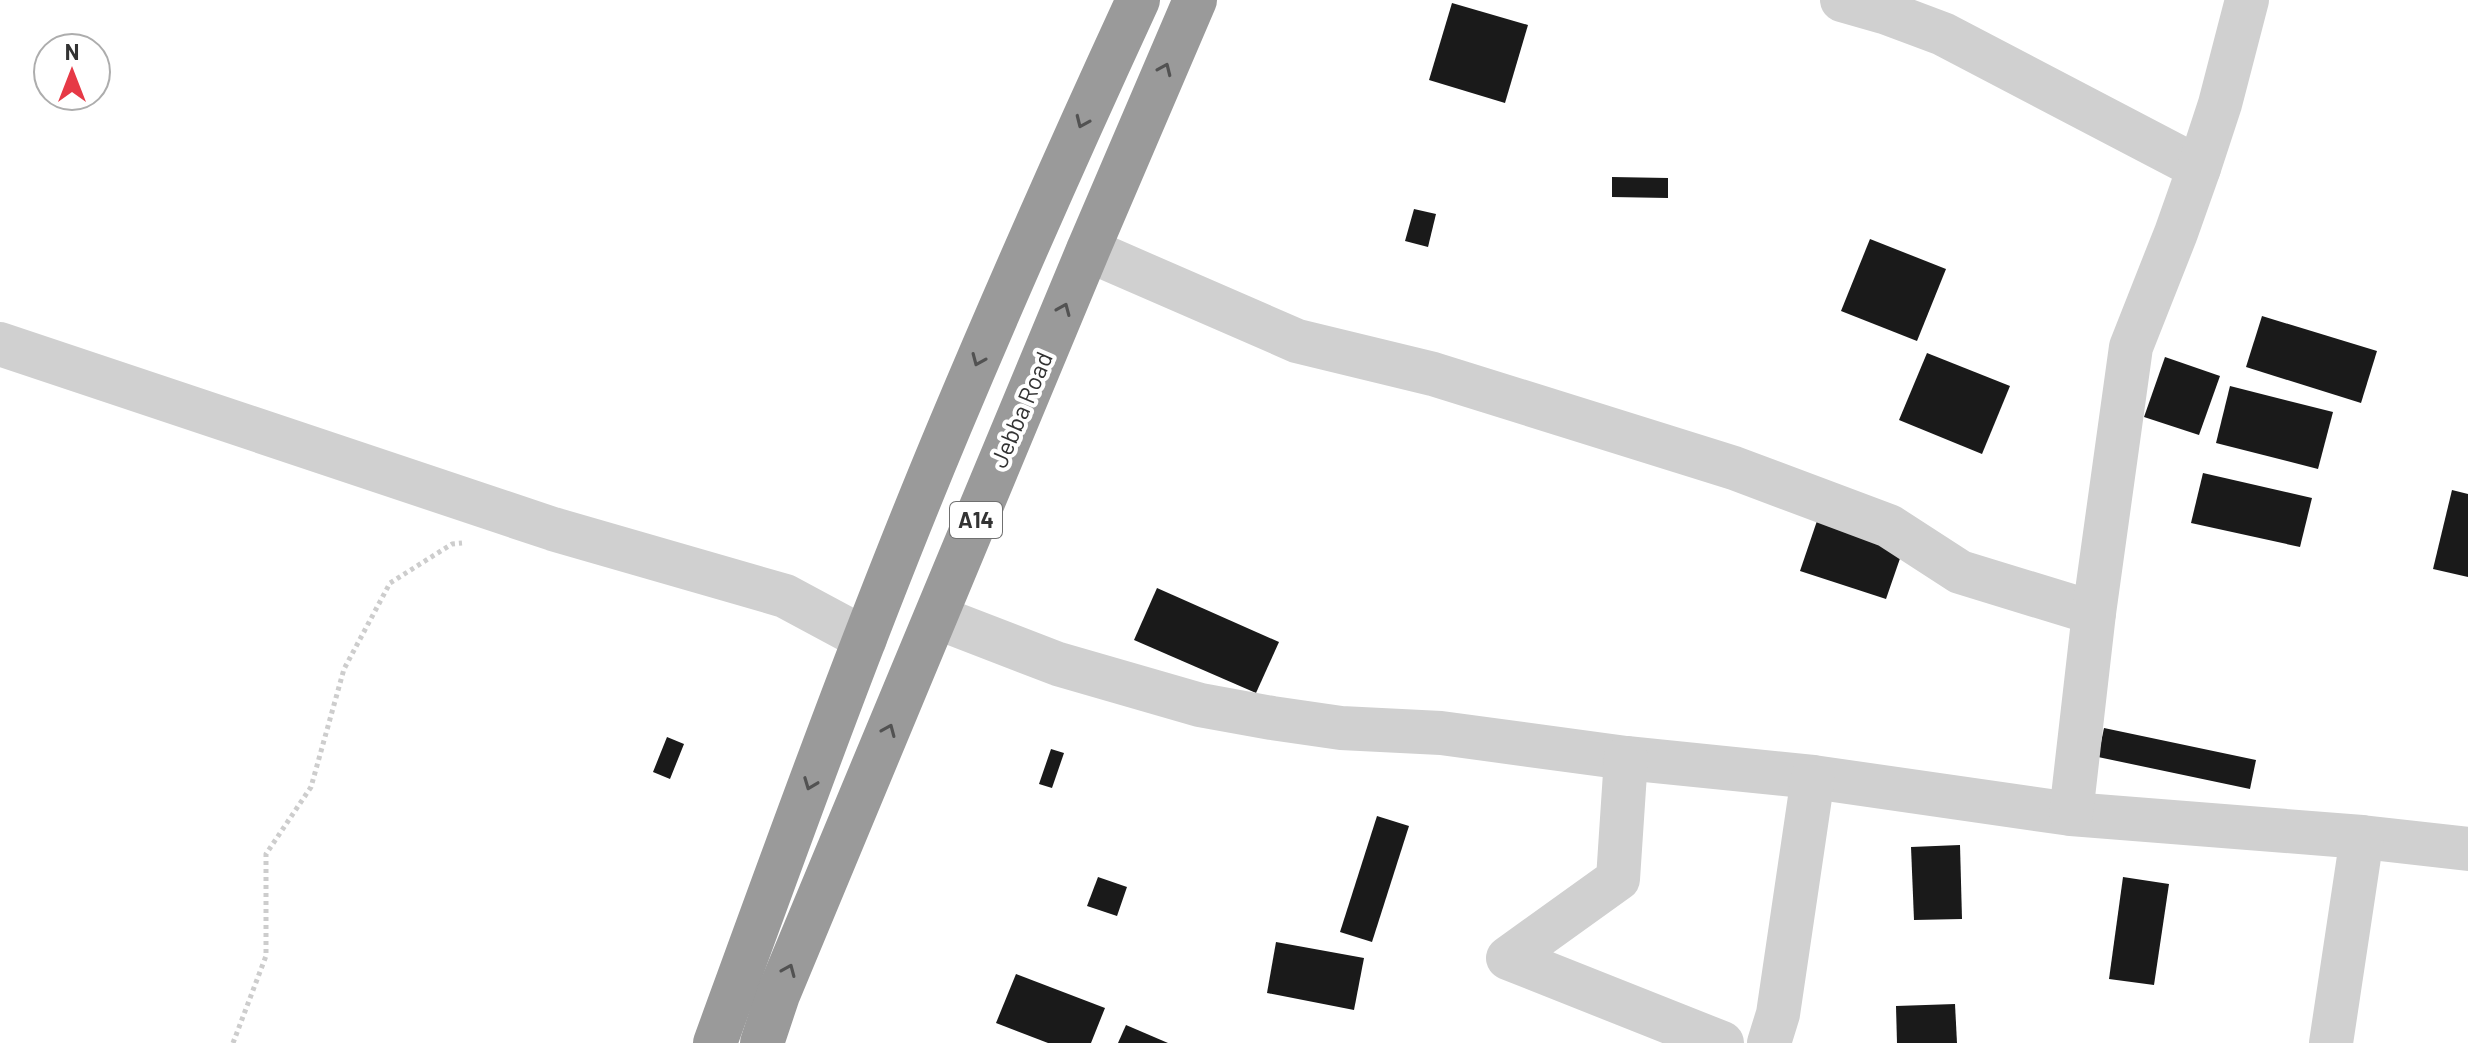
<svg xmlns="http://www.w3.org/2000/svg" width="2468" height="1043" font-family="Barlow,sans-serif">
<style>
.building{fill:#1a1a1a}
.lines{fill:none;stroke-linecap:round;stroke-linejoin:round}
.path{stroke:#cdcdcd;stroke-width:5;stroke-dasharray:4 4;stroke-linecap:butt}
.minor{stroke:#d0d0d0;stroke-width:44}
.highway{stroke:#9a9a9a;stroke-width:44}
.oneway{stroke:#525252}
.labels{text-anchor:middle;stroke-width:8;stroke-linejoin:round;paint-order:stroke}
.shield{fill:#fff;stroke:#707070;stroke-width:2}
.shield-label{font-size:22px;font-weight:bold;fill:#333}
.street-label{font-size:24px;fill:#333;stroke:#fff}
</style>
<rect width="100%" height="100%" fill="#fff"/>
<!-- building -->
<g class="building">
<path d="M1452,3L1528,25L1505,103L1429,80Z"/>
<path d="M1612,177L1668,178V198L1612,197Z"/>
<path d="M1414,209L1436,214L1428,247L1405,241Z"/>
<path d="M1870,239L1946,269L1917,341L1841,311Z"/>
<path d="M2262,316L2377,351L2361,403L2246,367Z"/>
<path d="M1927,353L2010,386L1982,454L1899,420Z"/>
<path d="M2165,357L2220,376L2199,435L2144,417Z"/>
<path d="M2230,386L2333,412L2318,469L2216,443Z"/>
<path d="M2203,473L2312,498L2300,547L2191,523Z"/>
<path d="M2452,490L2468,494V577L2433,569Z"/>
<path d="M1819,515L1905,544L1886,599L1800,571Z"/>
<path d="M1157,588L1279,642L1256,693L1134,640Z"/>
<path d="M2104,728L2256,760L2250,789L2098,757Z"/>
<path d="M667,737L684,744L670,779L653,772Z"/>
<path d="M1051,749L1064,753L1052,788L1039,784Z"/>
<path d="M1377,816L1409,826L1372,942L1340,932Z"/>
<path d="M1960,845L1962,919L1914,920L1911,847Z"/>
<path d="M1098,877L1127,887L1117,916L1087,906Z"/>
<path d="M2123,877L2169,884L2154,985L2109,979Z"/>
<path d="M1276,942L1364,958L1354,1010L1267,993Z"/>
<path d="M1016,974L1105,1008L1091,1043H1048L996,1023Z"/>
<path d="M1955,1004L1957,1043H1897L1896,1006Z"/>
<path d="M1126,1025L1168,1043H1118Z"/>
</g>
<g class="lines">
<!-- path -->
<path class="path" d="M233,1043L266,956V854L311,787L344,669L390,583L452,544L462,543"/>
<!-- minor -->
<g class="minor">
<path d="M1842,0L1884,12L1943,34L2199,168"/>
<path d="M1088,250L1297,341L1433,374L1734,468L1889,526L1960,572L2094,613"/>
<path d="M0,344L553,529L785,596L865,639"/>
<path d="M936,617L1058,664L1200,705L1272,718L1341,728L1441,733L1626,758L1813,777L2071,814L2362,837L2468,849"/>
<path d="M1626,758L1618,879L1508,958L1722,1043"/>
<path d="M2071,814L2094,613L2131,347L2176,233L2199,168L2220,104L2247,0"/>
<path d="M1769,1043L1778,1014L1813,777"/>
<path d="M2331,1043L2362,837"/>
</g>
<!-- highway -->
<g class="highway">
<path d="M715,1043C790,837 865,629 950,426C1010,283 1073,141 1138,0"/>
<path d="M762,1043L778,995L1088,250L1195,0"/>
</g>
</g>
<!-- one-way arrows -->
<defs><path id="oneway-chevron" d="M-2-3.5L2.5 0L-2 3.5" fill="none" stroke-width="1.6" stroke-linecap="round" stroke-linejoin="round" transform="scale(2)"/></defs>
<g class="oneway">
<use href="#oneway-chevron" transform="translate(1165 69) rotate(-66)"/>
<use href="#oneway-chevron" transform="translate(1082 122) rotate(114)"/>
<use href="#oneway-chevron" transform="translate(1064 309) rotate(-67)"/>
<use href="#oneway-chevron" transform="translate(978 360) rotate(113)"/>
<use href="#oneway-chevron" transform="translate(889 730) rotate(-67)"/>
<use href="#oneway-chevron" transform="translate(810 784) rotate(111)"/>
<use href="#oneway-chevron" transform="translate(789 970) rotate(-67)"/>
</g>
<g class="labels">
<!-- shield labels -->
<rect class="shield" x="950" y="502" width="52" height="36" rx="6"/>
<g class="shield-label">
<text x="976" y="528">A14</text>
</g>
<!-- street labels -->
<g class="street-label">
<text transform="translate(1022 410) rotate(-67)" y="8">Jebba Road</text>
</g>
</g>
<!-- north arrow -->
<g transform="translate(72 72)"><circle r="38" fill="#ffffff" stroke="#adadad" stroke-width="2"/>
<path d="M0-6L14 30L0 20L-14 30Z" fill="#e63946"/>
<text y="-12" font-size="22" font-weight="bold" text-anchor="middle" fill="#333333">N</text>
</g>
</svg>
